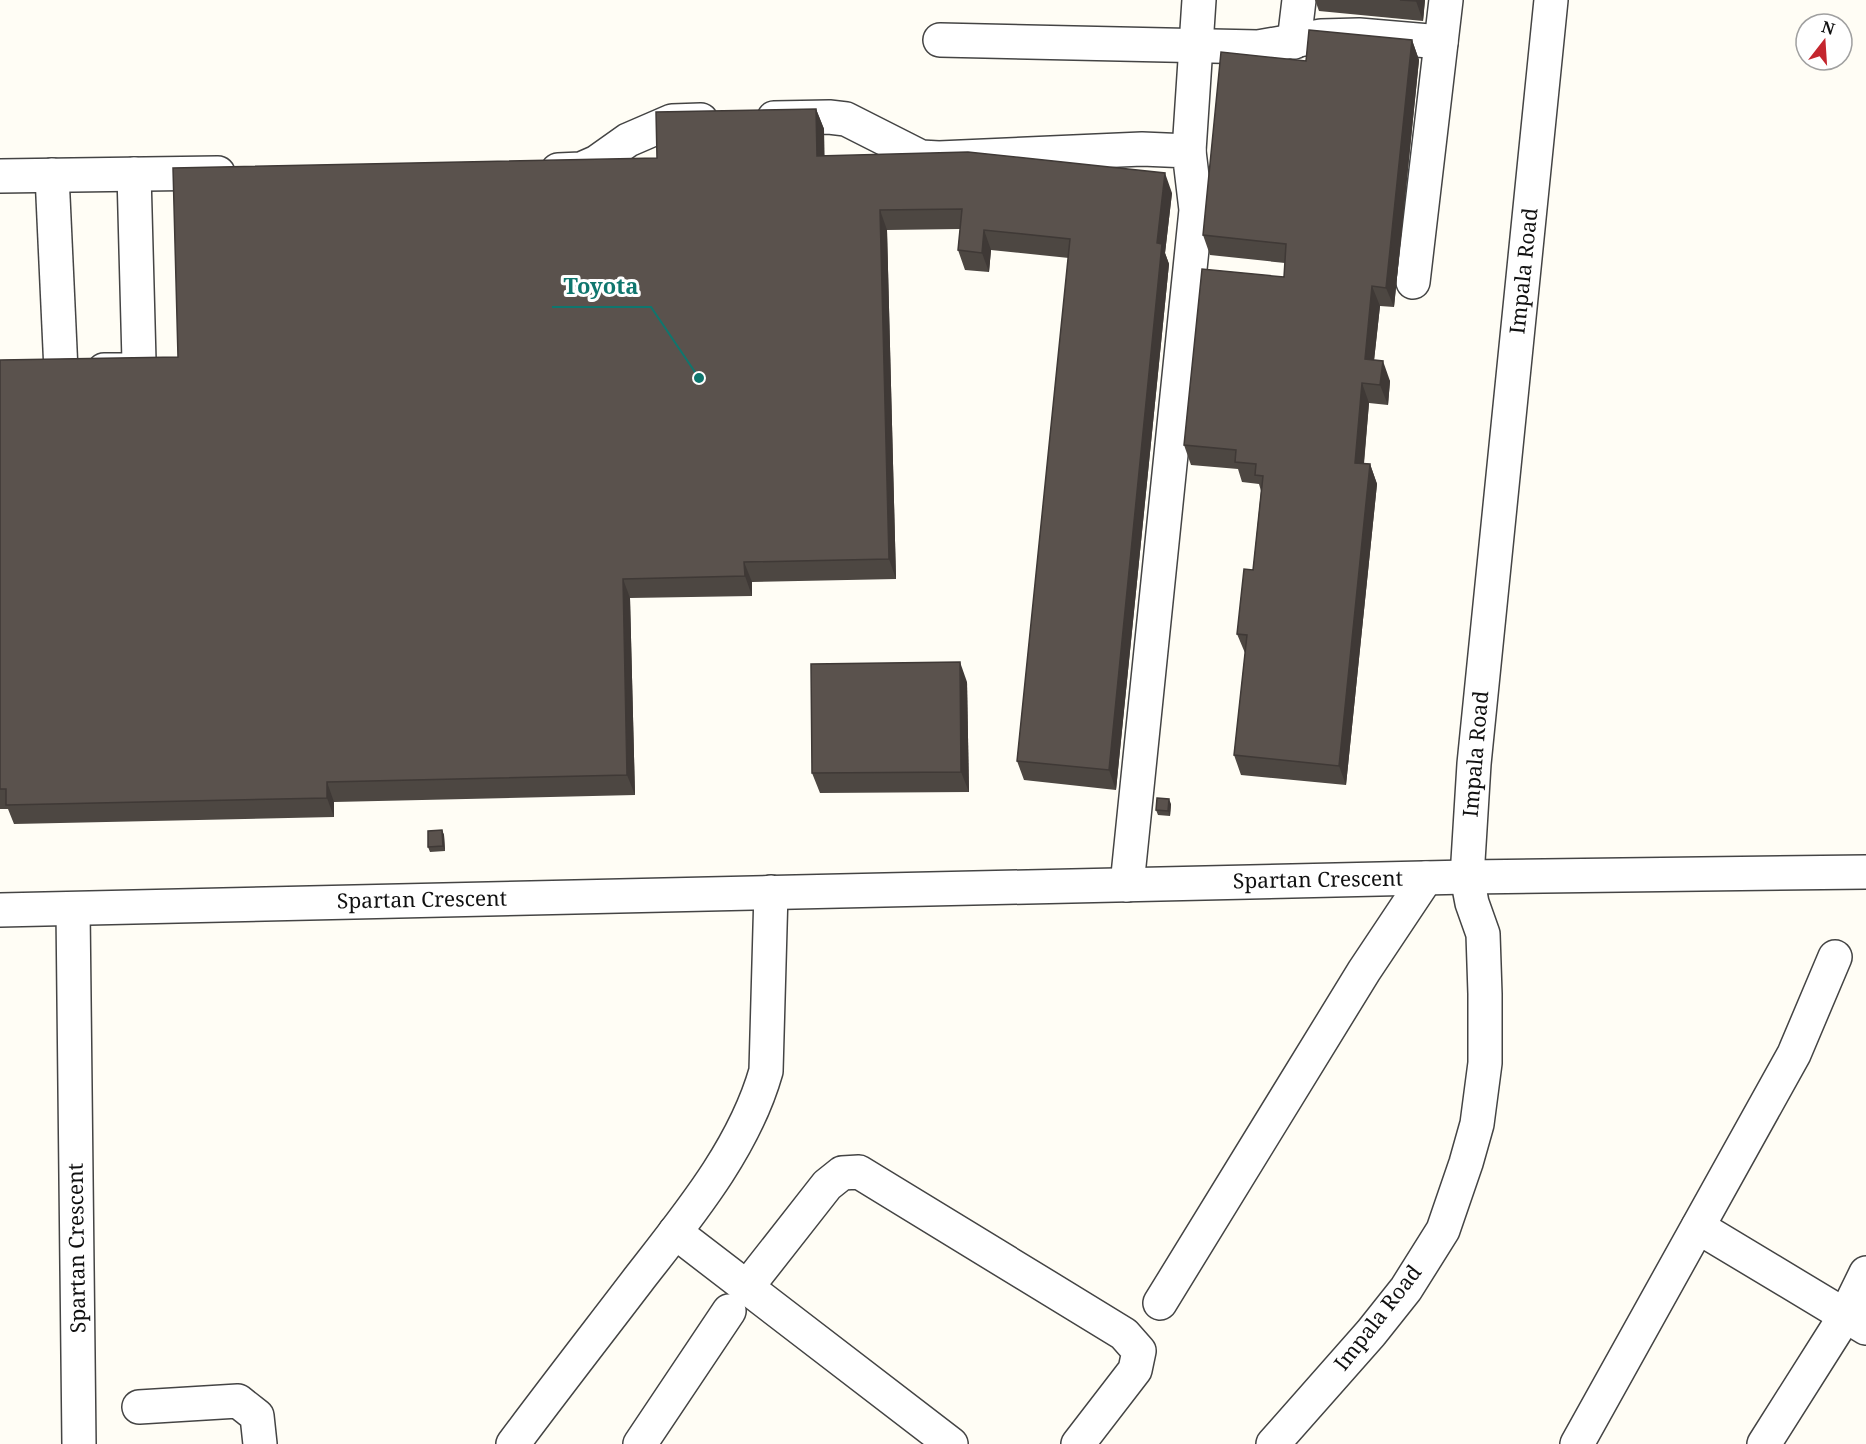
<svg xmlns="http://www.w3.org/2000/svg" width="1866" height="1444" font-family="'Noto Serif',serif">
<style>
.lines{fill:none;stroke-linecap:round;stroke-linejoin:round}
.minor-casing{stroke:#444;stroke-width:36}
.minor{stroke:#fff;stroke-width:33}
.wall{fill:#4d4742}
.shaded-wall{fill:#3f3936}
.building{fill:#5a524d;stroke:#3f3936;stroke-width:1.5}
.labels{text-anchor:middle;stroke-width:6;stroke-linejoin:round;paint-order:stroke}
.street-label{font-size:21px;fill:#111;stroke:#fff}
.leader{fill:none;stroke:#0f766e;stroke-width:2}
.callout-dot{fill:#0f766e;stroke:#fff;stroke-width:2}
.callout-label{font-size:22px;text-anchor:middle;font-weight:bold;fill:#0f766e;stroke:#fff;stroke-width:6;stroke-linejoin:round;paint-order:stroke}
</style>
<rect width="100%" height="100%" fill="#fffdf5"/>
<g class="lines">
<defs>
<g id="minor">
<path d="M940,40L1258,47L1321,36L1359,35L1441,42"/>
<path d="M1294,42L1299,0"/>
<path d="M774,118L829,117L846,119L921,157L939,158L1142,149L1189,151L1196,210L1127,885"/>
<path d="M1189,151L1199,0"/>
<path d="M558,170L581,169L597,162L628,140L672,121L701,120"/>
<path d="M52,175L61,371"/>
<path d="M0,176L218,173"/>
<path d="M1413,282L1446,0"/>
<path d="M104,370H130L139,361L134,174"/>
<path d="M73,909L79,1444"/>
<path d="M0,910L1467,877L1866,872"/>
<path d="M1698,1227L1866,1328"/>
<path d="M675,1232L951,1444"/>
<path d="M747,1287L827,1185L842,1173L859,1172L1124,1334L1139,1351L1135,1370L1078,1444"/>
<path d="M1160,1303L1364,971L1426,878"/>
<path d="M139,1407L238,1401L257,1416L260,1444"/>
<path d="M513,1444C554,1389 596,1335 638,1280C687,1217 744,1149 766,1071L771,892"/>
<path d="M640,1444L729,1311"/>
<path d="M1273,1444L1371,1333L1406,1289L1443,1230L1466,1163L1477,1124L1485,1063V994L1483,934L1472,903L1467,877L1474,764L1551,0"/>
<path d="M1577,1444L1794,1054L1835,957"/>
<path d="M1764,1444L1845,1316L1866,1273"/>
</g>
</defs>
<!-- minor casing -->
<use href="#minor" class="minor-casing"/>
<!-- minor -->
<use href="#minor" class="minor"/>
</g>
<!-- wall -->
<g class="wall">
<path d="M1315,0H1425L1423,21L1319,11Z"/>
<path d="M1412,40L1419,60L1394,307L1380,306L1374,360L1390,381L1388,405L1369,403L1364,464H1370L1377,484L1346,785L1241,775L1234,755L1245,653L1237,634L1253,570L1261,491L1259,484L1242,482L1238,469L1191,465L1184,445L1284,277L1285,263L1210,255L1203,235L1306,61Z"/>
<path d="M816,109L824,129V155L1172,193L1165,253L1169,264L1116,790L1024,780L1017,761L1069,258L991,250L989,272L965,270L958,250L960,229L887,230L896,579L752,582V596L630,598L635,795L334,802V817L14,824L8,809H0V360L178,357L657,158Z"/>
<path d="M967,682L969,792L820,793L812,773Z"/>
<path d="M1171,804L1170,816L1158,815L1156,810Z"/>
<path d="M442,830L444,835L445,851L430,852L428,847Z"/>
</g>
<!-- shaded-wall -->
<g class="shaded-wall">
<path d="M1416,0H1425L1423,21L1416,1Z"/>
<path d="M1412,40L1419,60L1394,307L1386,288Z"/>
<path d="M816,109L824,129L825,175L817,156Z"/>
<path d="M1165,173L1172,193L1165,253L1169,264L1116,790L1109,770L1157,243Z"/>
<path d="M880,210L887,230L896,579L889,559Z"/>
<path d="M984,230L991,250L989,272L982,253Z"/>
<path d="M1372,286L1380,306L1372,379L1365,359Z"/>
<path d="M1383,361L1390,381L1388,405L1380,385Z"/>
<path d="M1362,383L1369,403L1362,483L1355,463Z"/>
<path d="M1370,464L1377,484L1346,785L1339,766Z"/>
<path d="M744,562L752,582V596L745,576Z"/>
<path d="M623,579L630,598L635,795L627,775Z"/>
<path d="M960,662L967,682L969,792L961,772Z"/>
<path d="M327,782L334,802V817L327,798Z"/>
<path d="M1169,799L1171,804L1170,816L1168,811Z"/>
<path d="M442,830L444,835L445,851L443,846Z"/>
</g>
<!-- building -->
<g class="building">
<path d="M1400,0H1416V1Z"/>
<path d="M1309,30L1412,40L1386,288L1372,286L1365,359L1383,361L1380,385L1362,383L1355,463L1370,464L1339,766L1234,755L1247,635L1237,634L1244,569L1253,570L1263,476L1255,475L1256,464L1235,462L1236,450L1184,445L1202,269L1284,277L1286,244L1203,235L1221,52L1306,61Z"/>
<path d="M816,109L817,156L968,152L1165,173L1157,243L1162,244L1109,770L1017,761L1070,239L984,230L982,253L958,250L962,209L880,210L889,559L744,562L745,576L623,579L627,775L327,782V798L6,805V789H0V360L178,357L173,168L657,158L656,112Z"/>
<path d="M960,662L961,772L812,773L811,664Z"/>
<path d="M1157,798L1169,799L1168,811L1156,810Z"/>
<path d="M442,830L443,846L428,847V831Z"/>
</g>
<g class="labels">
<!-- street labels -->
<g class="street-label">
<text transform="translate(1524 271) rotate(-84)" y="7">Impala Road</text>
<text transform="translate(1476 754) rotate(-85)" y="7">Impala Road</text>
<text transform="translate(1318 880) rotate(-1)" y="7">Spartan Crescent</text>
<text transform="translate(422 900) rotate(-1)" y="7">Spartan Crescent</text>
<text transform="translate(77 1248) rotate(-91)" y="7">Spartan Crescent</text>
<text transform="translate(1378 1318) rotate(-52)" y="7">Impala Road</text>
</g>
</g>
<!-- callouts -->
<path class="leader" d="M699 378L651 307H552"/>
<circle class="callout-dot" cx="699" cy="378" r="6"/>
<g class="callout-label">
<text x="601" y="294">Toyota</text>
</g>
<!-- north arrow -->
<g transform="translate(1824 42) rotate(17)"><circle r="28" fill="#ffffff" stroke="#a0a0a0" stroke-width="1.5"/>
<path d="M0-4.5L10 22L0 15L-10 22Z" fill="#c4262e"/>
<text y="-9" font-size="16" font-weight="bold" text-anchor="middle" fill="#111111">N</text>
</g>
</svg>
